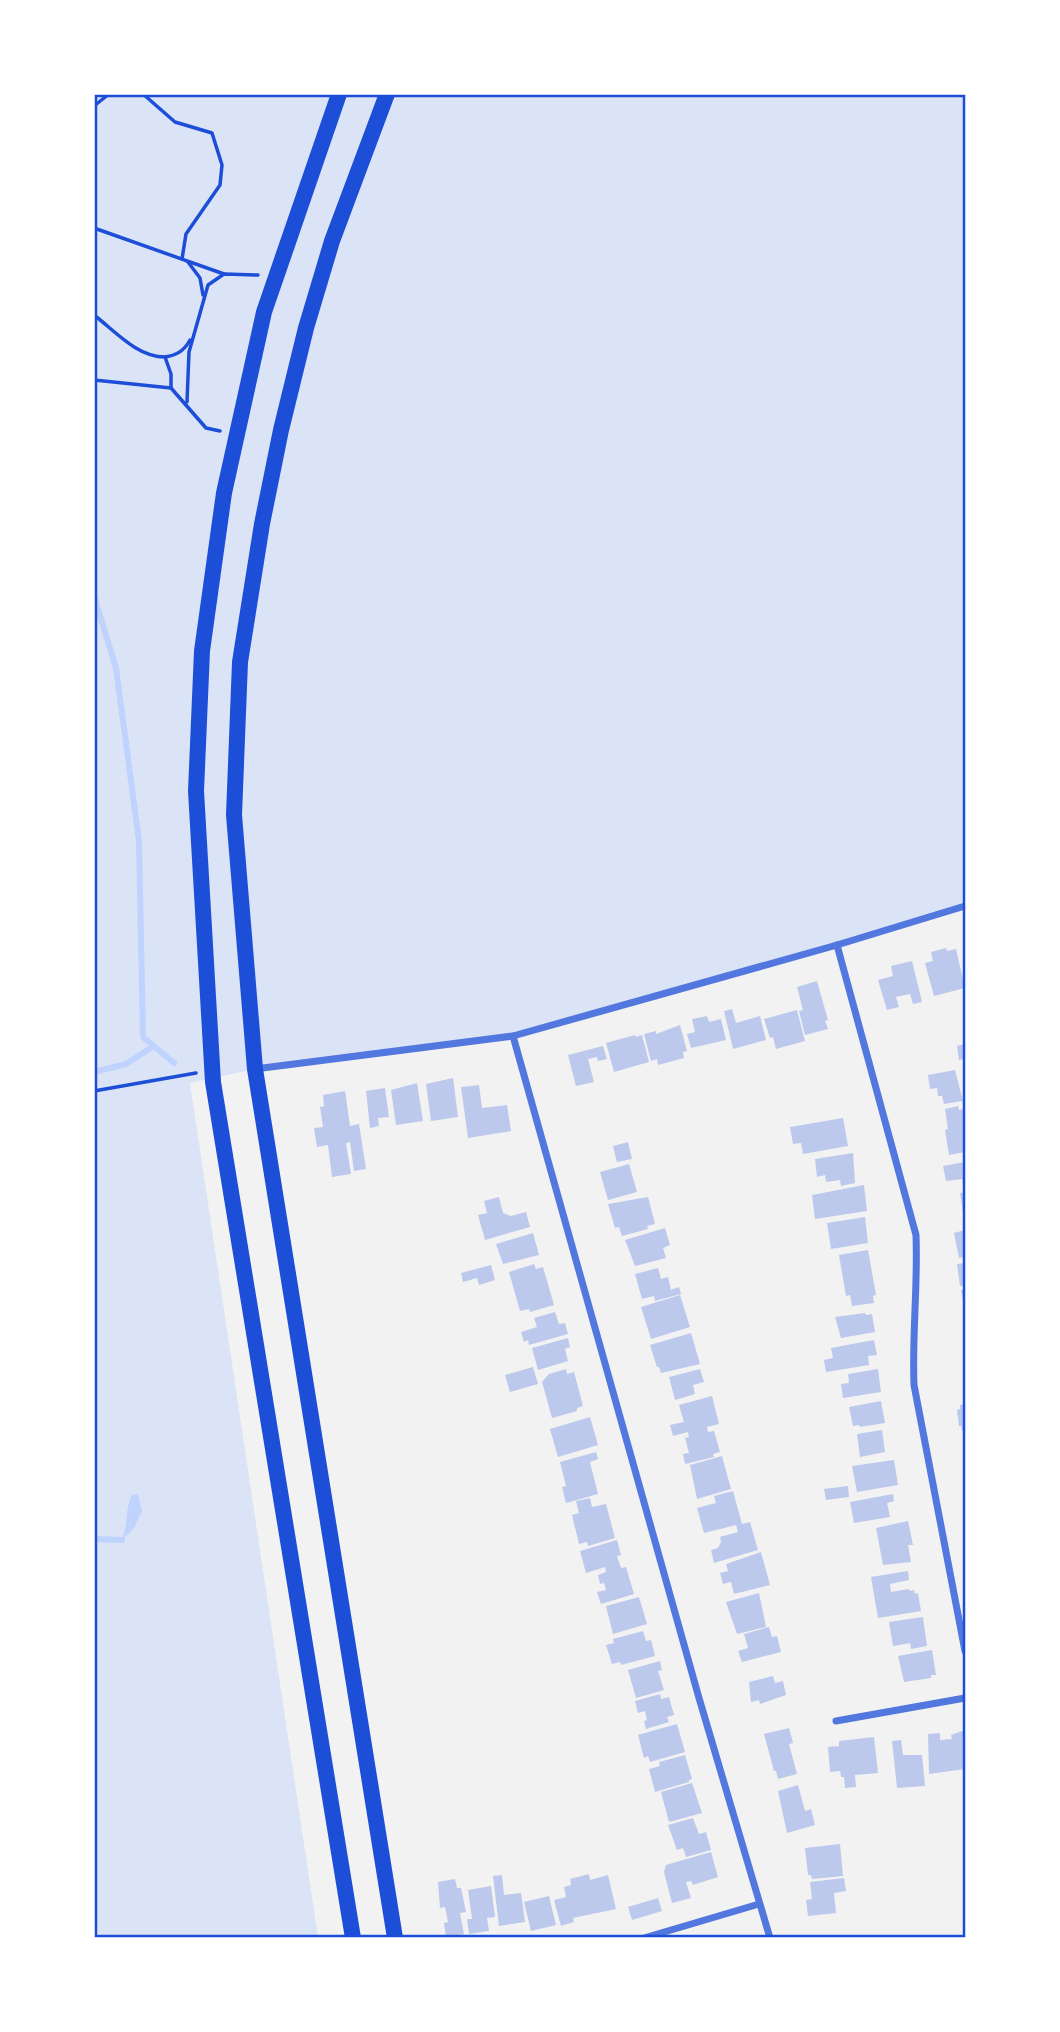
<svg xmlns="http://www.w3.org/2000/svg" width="1060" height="2032" font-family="Barlow,sans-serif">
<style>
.green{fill:#dbe4f7}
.water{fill:#bfd3fe}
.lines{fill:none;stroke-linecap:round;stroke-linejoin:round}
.stream{stroke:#bfd3fe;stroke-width:6}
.building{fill:#bdc9ec}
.path{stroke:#1d4ed8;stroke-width:3.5}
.minor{stroke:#5277de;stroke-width:7}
.trunk{stroke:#1d4ed8;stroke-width:16}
.neatline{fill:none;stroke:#1d4ed8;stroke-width:2.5}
</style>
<rect width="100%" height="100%" fill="#f2f2f2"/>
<!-- green -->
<path class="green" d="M94,95H965V906L513,1036L255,1069L190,1083L318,1937H95Z"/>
<!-- water -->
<path class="water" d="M138,1494L142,1511L134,1528L122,1540C128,1524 125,1508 132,1495Z"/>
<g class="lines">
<!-- stream -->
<g class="stream">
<path d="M94,596L116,668L139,841L143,1037L174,1063"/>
<path d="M94,1072L126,1064L154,1046"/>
<path d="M94,1539L122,1540"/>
</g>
</g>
<!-- building -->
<g class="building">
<path d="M946,948L947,951L956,949L965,988L934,996L925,963L933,961L931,952Z"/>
<path d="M912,961L922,1002L913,1004L910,994L896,997L899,1007L887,1010L878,980L893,976L891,966Z"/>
<path d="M817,981L828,1020L825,1021L828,1029L805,1035L799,1011L803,1010L797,987Z"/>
<path d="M732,1009L736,1023L760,1016L766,1040L733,1049L724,1011Z"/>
<path d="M797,1010L805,1041L776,1049L773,1037L770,1038L764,1019Z"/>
<path d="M707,1016L709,1022L721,1019L726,1040L691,1048L687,1034L695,1032L692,1019Z"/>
<path d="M680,1025L687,1051L683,1052L684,1058L658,1065L657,1059L651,1061L644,1034L656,1031V1034Z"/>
<path d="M635,1035L636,1037L642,1035L649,1062L614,1072L606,1043Z"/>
<path d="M965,1044V1059L959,1060L957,1046Z"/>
<path d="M603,1046L607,1059L598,1061L597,1057L588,1059L594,1082L576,1086L568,1055Z"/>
<path d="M955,1070L963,1101L944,1104L942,1096H938L937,1088L930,1089L928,1075Z"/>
<path d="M453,1078L458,1117L431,1121L426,1084Z"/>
<path d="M417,1083L423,1121L396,1125L391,1090Z"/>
<path d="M479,1085L482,1108L507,1105L511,1131L468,1138L461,1087Z"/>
<path d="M385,1088L389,1117L378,1118L379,1126L370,1128L366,1091Z"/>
<path d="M345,1091L350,1126L359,1124L366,1169L354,1171L350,1142L346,1143L351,1174L332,1177L328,1145L317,1147L314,1128L323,1127L320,1107L324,1106L323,1095Z"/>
<path d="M958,1106L959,1110L965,1109V1152L949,1155L945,1130L948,1129L945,1109Z"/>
<path d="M843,1118L848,1146L803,1154L801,1143L793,1144L790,1127Z"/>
<path d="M628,1142L632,1159L617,1162L613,1146Z"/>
<path d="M853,1153L855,1183L841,1186L840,1180L826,1182L825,1175L817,1177L815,1159Z"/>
<path d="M965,1162V1191H964L962,1179L946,1181L943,1166Z"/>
<path d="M629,1164L637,1192L608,1200L600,1172Z"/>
<path d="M864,1185L867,1211L815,1219L812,1195Z"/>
<path d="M965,1192V1219H964L960,1193Z"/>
<path d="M499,1197L503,1213L511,1216L526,1212L530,1227L485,1240L478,1215L487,1213L484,1201Z"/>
<path d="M648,1197L655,1224L647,1226L648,1229L622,1236L619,1227L615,1228L608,1204Z"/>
<path d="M865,1217L868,1243L831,1249L827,1223Z"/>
<path d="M665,1228L670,1245L663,1248L666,1258L635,1266L625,1240Z"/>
<path d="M965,1230V1257L959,1258L954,1233Z"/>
<path d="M533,1233L539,1255L503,1264L496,1244Z"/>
<path d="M868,1250L876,1295L873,1296L874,1303L852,1306L850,1295L846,1296L839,1255Z"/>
<path d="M965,1263V1285L960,1286L957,1264Z"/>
<path d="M534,1264L536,1269L543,1267L554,1305L530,1312L529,1309L520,1311L509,1272Z"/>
<path d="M491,1265L495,1280L479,1285L477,1278L463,1282L461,1273Z"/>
<path d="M658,1268L661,1279L668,1277L671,1290L679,1287L681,1294L655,1301L654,1296L642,1299L635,1274Z"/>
<path d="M965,1289V1308H964L961,1290Z"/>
<path d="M680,1295L690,1327L651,1339L641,1307Z"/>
<path d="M555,1312L559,1324L565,1323L568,1334L529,1345L528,1340L524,1342L521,1332L537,1327L534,1318Z"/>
<path d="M865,1313L866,1315L872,1314L875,1332L841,1338L835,1317Z"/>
<path d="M691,1333L700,1364L661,1373L659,1367H657L650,1345Z"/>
<path d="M568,1338L570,1347L565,1349L568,1361L538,1370L532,1348Z"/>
<path d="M874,1340L877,1355L868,1356L869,1365L826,1372L824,1360L833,1358L831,1348Z"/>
<path d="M533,1367L538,1384L510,1392L505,1375Z"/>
<path d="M566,1369L567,1374L574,1372L583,1406L577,1408V1411L552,1418L542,1382L549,1374Z"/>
<path d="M700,1369L704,1382L693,1385L695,1394L675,1400L669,1377Z"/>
<path d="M878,1369L881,1392L843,1398L841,1384L849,1383L848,1374Z"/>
<path d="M712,1396L719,1424L707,1427L708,1432L714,1431L720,1452L713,1454L714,1457L685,1464L683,1454L689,1453L685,1438L689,1437L688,1432L673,1436L670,1425L684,1422L679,1405Z"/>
<path d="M881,1401L885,1423L860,1427L859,1425L853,1426L849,1407Z"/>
<path d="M965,1404V1430L962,1431L961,1426H959L957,1410L960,1409V1405Z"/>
<path d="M590,1417L598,1445L558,1457L550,1429Z"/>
<path d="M882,1430L885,1452L860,1457L857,1434Z"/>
<path d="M596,1452L598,1459L590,1462L598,1494L566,1503L562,1487L566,1486L560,1462Z"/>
<path d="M722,1456L731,1489L697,1499L690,1465Z"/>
<path d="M894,1460L898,1485L857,1492L852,1466Z"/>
<path d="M848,1486L849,1497L826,1500L824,1489Z"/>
<path d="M733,1491L742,1524L750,1522L758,1550L714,1563L711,1550L718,1548L721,1542L720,1537L738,1532L736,1525L704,1533L697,1508L716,1503L714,1496Z"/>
<path d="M893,1494L894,1501L887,1503L890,1517L854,1523L850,1502Z"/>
<path d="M590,1498L592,1507L606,1504L615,1538L588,1546L587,1542L579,1544L572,1515L579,1513L576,1501Z"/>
<path d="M908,1521L913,1545H908L911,1562L883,1565L876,1528Z"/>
<path d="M617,1540L621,1555L617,1556L621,1568L626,1567L634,1594L601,1604L597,1592L606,1590L604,1583L600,1584L598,1575L606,1572L605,1567L586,1573L580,1551Z"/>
<path d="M761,1552L770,1585L734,1594L731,1582L723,1584L720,1573L728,1571L726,1564Z"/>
<path d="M908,1571L909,1580L890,1584L891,1592L909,1589L910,1591L914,1590L915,1594L918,1593L921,1611L878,1618L871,1577Z"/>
<path d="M759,1593L766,1627L737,1634L726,1602Z"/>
<path d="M639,1597L647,1624L613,1634L606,1606Z"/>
<path d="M923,1617L927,1646L911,1649L910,1643L893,1646L889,1622Z"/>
<path d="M769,1627L772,1637L777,1636L781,1652L742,1662L738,1651L748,1648L744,1634Z"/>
<path d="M643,1631L646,1641L651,1640L655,1656L621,1665L620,1662L612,1664L606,1645L614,1643L613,1639Z"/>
<path d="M932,1650L936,1675H931V1678L904,1682L898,1656Z"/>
<path d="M660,1661L662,1670L658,1671L664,1690L636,1698L628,1670Z"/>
<path d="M773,1676L775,1683L783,1681L786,1695L760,1704L759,1700L751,1702L749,1682Z"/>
<path d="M660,1694L661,1699L669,1697L674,1715L667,1717L669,1722L646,1729L644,1721L647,1720L645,1711L638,1713L635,1701Z"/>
<path d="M677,1724L685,1752L650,1762L648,1756L644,1758L638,1735Z"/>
<path d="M789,1728L793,1743L789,1744L797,1774L778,1779L776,1771H774L764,1734Z"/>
<path d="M965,1730V1769L929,1774L928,1734L940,1733V1740L952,1739L951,1735Z"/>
<path d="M874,1737L878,1773L855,1775L856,1787L845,1788L844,1777H841L840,1771L830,1772L828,1747L839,1746V1741Z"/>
<path d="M901,1740L903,1755H922L925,1786L897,1788L892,1741Z"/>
<path d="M685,1755L692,1779L689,1780V1782L655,1792L649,1769L660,1766L659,1762Z"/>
<path d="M692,1783L702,1813L669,1822L661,1792Z"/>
<path d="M798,1785L805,1811L811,1809L815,1825L787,1833L778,1791Z"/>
<path d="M693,1818L699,1834L706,1832L711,1850L686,1857L683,1848L677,1850L668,1825Z"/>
<path d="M840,1844L843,1876L812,1879L811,1875H808L805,1848Z"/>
<path d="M711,1852L718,1877L693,1885L691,1881L686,1882L691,1898L672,1903L664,1872L666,1865Z"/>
<path d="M589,1874L590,1880L608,1875L616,1909L573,1918L574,1922L561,1926L554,1900L566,1897L564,1887L571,1885L570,1879Z"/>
<path d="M502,1875L504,1895L521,1893L525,1922L499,1926L493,1876Z"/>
<path d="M844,1878L846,1891L834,1893L836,1913L808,1916L806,1900L812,1899L810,1882Z"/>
<path d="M455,1879L457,1888H461L466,1912L460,1913L464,1934L446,1937L444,1923L448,1922L445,1907L440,1908L438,1882Z"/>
<path d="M491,1886L495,1917L487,1918L489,1931L469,1934L467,1919H472L468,1890Z"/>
<path d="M549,1896L556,1925L531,1931L524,1902Z"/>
<path d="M658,1898L662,1911L632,1920L628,1907Z"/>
</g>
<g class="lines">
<!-- path -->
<g class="path">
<path d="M143,94L175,122L212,133L222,165L220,185L186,234L182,259"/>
<path d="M94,106L109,94"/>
<path d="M94,228L224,274"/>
<path d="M188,262L200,278L203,295"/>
<path d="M94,315C115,331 137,357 165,357L171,374V388L206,428L220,431"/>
<path d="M165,357C177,355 184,351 190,340"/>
<path d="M94,380L171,388"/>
<path d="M187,402L189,352L208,285L224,274L258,275"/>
<path d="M94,1091L196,1073"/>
</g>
<!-- minor -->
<g class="minor">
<path d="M837,945L916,1235C918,1285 912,1334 914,1385L965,1651"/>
<path d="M513,1036L699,1698L770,1938"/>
<path d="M255,1069L513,1036L837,945L965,906"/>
<path d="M836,1721L965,1698"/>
<path d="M644,1938L759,1904"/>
</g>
<!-- trunk -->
<g class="trunk">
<path d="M339,94L264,312L224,493L202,651L196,791L213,1082L353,1938"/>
<path d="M387,94L332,241L306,328L281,430L262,524L240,662L234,815L255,1069L395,1938"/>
</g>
</g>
<!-- border -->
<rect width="1060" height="2032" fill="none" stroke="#ffffff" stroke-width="192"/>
<rect x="96" y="96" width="868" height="1840" class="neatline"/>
</svg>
